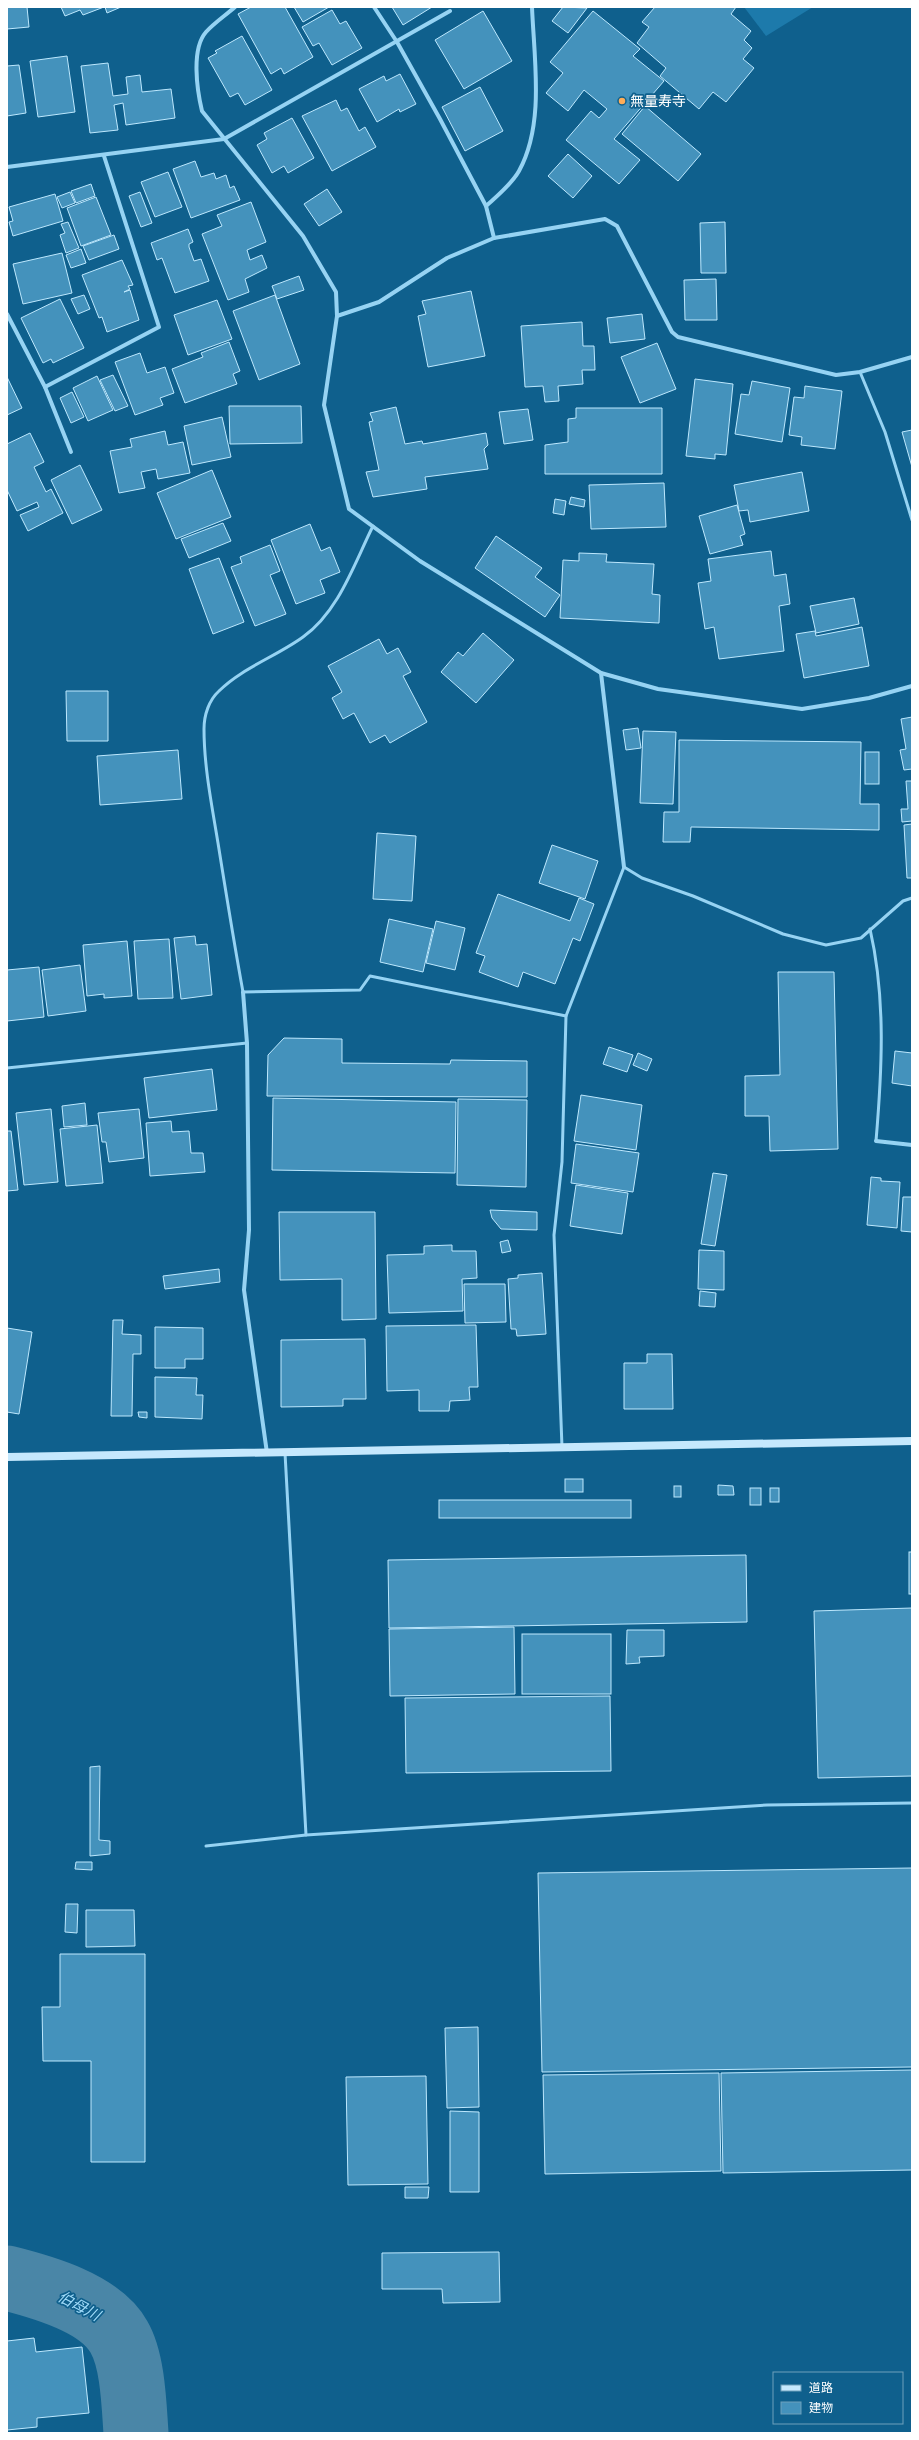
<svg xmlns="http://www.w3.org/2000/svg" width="919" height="2440" font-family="Figtree,'Noto Sans JP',sans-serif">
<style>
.green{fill:#1d7aab}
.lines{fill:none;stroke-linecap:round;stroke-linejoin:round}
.river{stroke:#4a86a7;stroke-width:65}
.building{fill:#4492bc;stroke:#bde8fe}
.lane{stroke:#96d3f3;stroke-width:3}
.street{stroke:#96d3f3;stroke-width:4}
.secondary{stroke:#c5e8fd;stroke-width:8}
.poi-dot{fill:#ffad58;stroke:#0f608d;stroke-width:1.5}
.labels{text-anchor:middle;stroke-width:3.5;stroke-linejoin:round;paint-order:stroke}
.poi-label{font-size:14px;fill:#fff;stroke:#0f608d;text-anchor:start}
.water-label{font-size:15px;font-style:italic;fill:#a1dcfa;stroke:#0f608d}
</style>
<rect width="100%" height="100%" fill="#0f608d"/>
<!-- green -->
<path class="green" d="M744,7H813L766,36Z"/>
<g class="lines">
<!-- river -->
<path class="river" d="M7,2278C43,2287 100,2303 119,2337C133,2361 134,2405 136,2433"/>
</g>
<!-- building -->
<g class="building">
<path d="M7,7H27L29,27L7,29Z"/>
<path d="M61,7H104L83,15L80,10L65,16Z"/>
<path d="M105,7H121L107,13Z"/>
<path d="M251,7H285L313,57L284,74L281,68L271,74L238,14Z"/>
<path d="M294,7H329L303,22Z"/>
<path d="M392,7H432L403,25Z"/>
<path d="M563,7L587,8L568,33L552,21Z"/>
<path d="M655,7H736L731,14L751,31L744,40L752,48L743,59L754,68L726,102L713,92L699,109L660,76L666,68L637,43L649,27L642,22Z"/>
<path d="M332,10L340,24L346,21L362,48L332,65L319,43L313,46L302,27Z"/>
<path d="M483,11L512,61L464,89L435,40Z"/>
<path d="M593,11L640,49L633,56L664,81L614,139L640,160L619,184L566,140L591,111L599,118L607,109L584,90L568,111L546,93L563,73L550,62Z"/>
<path d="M242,36L272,90L245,105L238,93L230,97L208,58L217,53L215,51Z"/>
<path d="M67,56L75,112L38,117L30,61Z"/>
<path d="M108,63L113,96L128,94L126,77L140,75L142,92L171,89L175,118L126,125L123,103L114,105L118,130L90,133L81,66Z"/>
<path d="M19,65L26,113L7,116V66Z"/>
<path d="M400,74L416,104L400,112L399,109L377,122L359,89L384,76L386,81Z"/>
<path d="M480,87L503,131L465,151L442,107Z"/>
<path d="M336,100L341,111L347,108L359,131L365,127L376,147L332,171L302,116Z"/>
<path d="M645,106L701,154L678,181L622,134Z"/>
<path d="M292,118L314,158L288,173L284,166L272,173L257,145L267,139L264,133Z"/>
<path d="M568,154L592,176L573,198L548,176Z"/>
<path d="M195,161L201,177L214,173L216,179L226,175L230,188L234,186L240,200L191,218L173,169Z"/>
<path d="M168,172L182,207L155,217L141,182Z"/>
<path d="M91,184L95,196L76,203L71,191Z"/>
<path d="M327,189L342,212L319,226L304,204Z"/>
<path d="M70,192L75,203L62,208L57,197Z"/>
<path d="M140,192L152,223L141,227L129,196Z"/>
<path d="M55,194L63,221L13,236L9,222L13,221L9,207Z"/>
<path d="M96,197L111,235L81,246L67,208Z"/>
<path d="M251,202L266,242L247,250L250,260L262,255L267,268L245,279L249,292L228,300L202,234L222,226L217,215Z"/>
<path d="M68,222L79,248L66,253L60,235L65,233L61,224Z"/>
<path d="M725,222L726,273H701L700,223Z"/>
<path d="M188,229L193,242L189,244V247L194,261L201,259L209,281L175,293L162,258L157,260L151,243Z"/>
<path d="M114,235L119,249L89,260L83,246Z"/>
<path d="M81,249L86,263L71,268L66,255Z"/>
<path d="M62,253L72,293L23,304L13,264Z"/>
<path d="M122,260L133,285L128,286L130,289L124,292L130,290L139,320L107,332L102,317L99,318L82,275Z"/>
<path d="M299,276L304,290L277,299L272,286Z"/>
<path d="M716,279L717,320H685L684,280Z"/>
<path d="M471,291L485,356L428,367L418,316L426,314L422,301Z"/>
<path d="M84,295L90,309L78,314L71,299Z"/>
<path d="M275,295L300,364L259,380L233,311Z"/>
<path d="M60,299L84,348L53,363L51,359L43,363L21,318Z"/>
<path d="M217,300L232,339L188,355L174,315Z"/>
<path d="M642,314L645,339L610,343L607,318Z"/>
<path d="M582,322L583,346H594L595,370H582L583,384L558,386L559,401L545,402L543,386L525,387L521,326Z"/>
<path d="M229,342L240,371L233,374L237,384L185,403L172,369L203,357L201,353Z"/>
<path d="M657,343L676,389L640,403L621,357Z"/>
<path d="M140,353L147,373L165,367L174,393L160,398L163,405L135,415L115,362Z"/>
<path d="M113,375L128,406L115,411L100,380Z"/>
<path d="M97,376L113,410L88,421L73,388Z"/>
<path d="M7,377L22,408L7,415Z"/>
<path d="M695,379L733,384L726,455L715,454V459L686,456Z"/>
<path d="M752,381L790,388L782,442L735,434L741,394L749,395Z"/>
<path d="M805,386L842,391L835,449L801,445L802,437L789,435L794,397L804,398Z"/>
<path d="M72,392L84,417L71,423L60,398Z"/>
<path d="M229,406H301L302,443L230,444Z"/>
<path d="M396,407L405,444L422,441L423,444L486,433L488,445L484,449L488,469L425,477L427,489L373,497L366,472L379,470L369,422L373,421L370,413Z"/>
<path d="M576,408H662V474H545V445L568,442V419L576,418Z"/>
<path d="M528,409L533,440L504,444L499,412Z"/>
<path d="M222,417L231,457L192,465L184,426Z"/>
<path d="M912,430V467L902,432Z"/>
<path d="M165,431L168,445L183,442L190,473L158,479L156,469L141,472L145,488L119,493L110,451L132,447L130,439Z"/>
<path d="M30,433L44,462L34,467L46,492L51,489L63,513L28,531L20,515L39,507L37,502L17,511L7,490V444Z"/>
<path d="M80,465L102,510L72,524L51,480Z"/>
<path d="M212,470L231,517L176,539L157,493Z"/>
<path d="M802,472L809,511L750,522L748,510L739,511L734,485Z"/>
<path d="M664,483L666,527L591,529L589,485Z"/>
<path d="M571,497L585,500L584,507L569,504Z"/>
<path d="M555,499L566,501L564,515L553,513Z"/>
<path d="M737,505L745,534L740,536L743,545L710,554L699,516Z"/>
<path d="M223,523L231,541L189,558L181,539Z"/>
<path d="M310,524L321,551L330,547L340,572L320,580L325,593L296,604L271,540Z"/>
<path d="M496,536L542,568L535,577L560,595L545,617L475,568Z"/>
<path d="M270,545L280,571L270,575L286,614L255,626L231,567L242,563L240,557Z"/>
<path d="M771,551L774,576L786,574L790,604L779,606L784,651L719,659L714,627L705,629L698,583L711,581L708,559Z"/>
<path d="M579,553L607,554L606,562L654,564L652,594L660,595L659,623L560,618L563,560L579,561Z"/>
<path d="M219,558L244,622L213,634L189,569Z"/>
<path d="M854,598L859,624L816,633L810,606Z"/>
<path d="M862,627L869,666L804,678L796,634L815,631L816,636Z"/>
<path d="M483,633L514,660L476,703L441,672L458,652L463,656Z"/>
<path d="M379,639L387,654L398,648L411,672L403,676L427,722L390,743L385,735L370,743L354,713L343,719L332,698L342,692L328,666Z"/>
<path d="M66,691H108V741H67Z"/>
<path d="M912,717V769L904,770L900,750L906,749L901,719Z"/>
<path d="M638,728L641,748L626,750L623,730Z"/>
<path d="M643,731L676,732L673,804L640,803Z"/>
<path d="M679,740L861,742L860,804H879V830L691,827L690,842H663L664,812H679Z"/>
<path d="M178,750L182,799L100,805L97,756Z"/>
<rect x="865" y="752" width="14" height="32"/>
<path d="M906,781H912V821L902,822L901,809H908Z"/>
<path d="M912,824V878H907L904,825Z"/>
<path d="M377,833L416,836L412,901L373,899Z"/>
<path d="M552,845L598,861L585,899L539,883Z"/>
<path d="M498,894L570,921L579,898L594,904L580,941L573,938L555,984L523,972L518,987L479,972L485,956L476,953Z"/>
<path d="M389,919L433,929L423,972L380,962Z"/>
<path d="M436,921L465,928L455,970L426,963Z"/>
<path d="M195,936L196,945L207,944L212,995L181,999L174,938Z"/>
<path d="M169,939L173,998L138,999L134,941Z"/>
<path d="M127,941L132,996L104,998V994L87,996L83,945Z"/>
<path d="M80,965L86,1011L48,1016L42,970Z"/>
<path d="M39,967L44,1017L7,1021V970Z"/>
<path d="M778,972H834L838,1149L770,1151L769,1116H745V1076L780,1075Z"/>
<path d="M284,1038L342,1039V1063L450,1064L451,1060L527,1061V1097L267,1096L268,1055Z"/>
<path d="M609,1047L633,1055L627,1072L603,1064Z"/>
<path d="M895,1051L912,1053V1086L892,1083Z"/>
<path d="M638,1053L652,1059L647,1071L633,1065Z"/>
<path d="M212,1069L217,1110L149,1118L144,1078Z"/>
<path d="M581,1095L642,1105L636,1150L574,1141Z"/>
<path d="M273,1098L456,1102L455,1173L272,1170Z"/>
<path d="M458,1099L527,1100L526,1187L457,1185Z"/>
<path d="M85,1103L87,1125L64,1127L62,1106Z"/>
<path d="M51,1109L58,1182L24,1185L16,1113Z"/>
<path d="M139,1109L144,1158L109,1162L106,1142H102L98,1113Z"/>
<path d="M171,1121L172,1132L189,1131L191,1153H203L205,1172L150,1176L146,1123Z"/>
<path d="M97,1125L103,1183L66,1186L60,1129Z"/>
<path d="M7,1131H11L18,1190L7,1191Z"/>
<path d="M576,1144L639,1153L633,1192L571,1183Z"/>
<path d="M713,1173L727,1175L715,1246L701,1244Z"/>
<path d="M871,1177L881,1178V1181L900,1182L897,1228L867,1225Z"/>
<path d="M576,1185L628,1193L622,1234L570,1226Z"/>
<path d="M903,1197H912V1232L901,1231Z"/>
<path d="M490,1210L537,1212V1230L501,1229L492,1218Z"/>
<path d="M279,1212H375L376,1319L342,1320V1279L280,1280Z"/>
<path d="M508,1240L511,1251L502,1253L500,1242Z"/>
<path d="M452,1245V1251H476L477,1278L462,1279L463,1311L389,1313L387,1255L424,1254V1246Z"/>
<path d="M699,1250L724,1251V1290L698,1289Z"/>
<path d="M219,1269L220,1282L165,1289L163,1276Z"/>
<path d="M542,1273L546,1334L517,1336L516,1329H511L508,1279L518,1278V1275Z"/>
<path d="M464,1284H505L506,1322L465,1323Z"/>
<path d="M700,1291L716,1293L715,1307L699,1306Z"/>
<path d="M113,1320H123L122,1334L141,1335V1354H133L132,1416H111Z"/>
<path d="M476,1325L478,1387H469L470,1400L450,1401L449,1411H419V1390L387,1391L386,1326Z"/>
<path d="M155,1327L203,1328V1359H185V1368H155Z"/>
<path d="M7,1328L32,1332L19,1414L7,1412Z"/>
<path d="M365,1339L366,1399H343V1406L281,1407V1340Z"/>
<path d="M647,1354H672L673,1409H624V1363H647Z"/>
<path d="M155,1377L197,1378L196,1395H203L202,1419L155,1417Z"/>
<path d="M138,1412H147V1418L139,1417Z"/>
<rect x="565" y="1479" width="18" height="13"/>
<path d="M718,1485L733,1486L734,1495H718Z"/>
<rect x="674" y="1486" width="7" height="11"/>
<rect x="750" y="1488" width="11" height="17"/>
<rect x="770" y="1488" width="9" height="14"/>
<rect x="439" y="1500" width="192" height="18"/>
<rect x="909" y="1552" width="3" height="42"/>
<path d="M746,1555L747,1622L389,1628L388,1560Z"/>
<path d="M912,1608V1776L818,1778L814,1611Z"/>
<path d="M514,1627L515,1694L390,1696L389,1629Z"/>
<path d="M627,1630H664V1656L639,1657L640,1663L626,1664Z"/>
<rect x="522" y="1634" width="89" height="60"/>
<path d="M610,1696L611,1771L406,1773L405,1698Z"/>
<path d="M100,1766L99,1840L110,1841V1854L90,1856V1767Z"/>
<path d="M76,1862H92V1870L75,1869Z"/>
<path d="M912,1868V2067L542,2072L538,1873Z"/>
<path d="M66,1904H78L77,1933L65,1932Z"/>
<path d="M86,1910H134L135,1946L86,1947Z"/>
<path d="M60,1954H145V2162H91V2061H43L42,2007H60Z"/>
<path d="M478,2027L479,2107L447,2108L445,2028Z"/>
<path d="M912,2070V2170L723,2173L721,2073Z"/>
<path d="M719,2073L721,2171L545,2174L543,2075Z"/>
<path d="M426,2076L428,2184L348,2185L346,2077Z"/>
<path d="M450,2111L479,2112V2192H450Z"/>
<path d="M405,2187H429L428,2198H405Z"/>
<path d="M499,2252L500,2302L443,2303L442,2289H382V2253Z"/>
<path d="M34,2338L36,2352L82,2347L89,2413L37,2418V2427L7,2430V2341Z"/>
</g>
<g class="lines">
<!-- lane -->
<g class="lane">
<path d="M860,372L885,432L912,520"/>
<path d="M373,526C354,564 339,611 303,637C277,656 242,668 219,691C209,700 204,715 204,729C204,767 212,806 218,843C226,893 234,943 243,992L360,990L370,976L566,1016"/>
<path d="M870,929C886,999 882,1070 876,1141"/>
<path d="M7,1068L247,1043"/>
<path d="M562,1447L554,1235L562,1162L566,1016L624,867L642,878L693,896L783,934L826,945L861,938L903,901L912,898"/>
<path d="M285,1453L306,1835"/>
<path d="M206,1846L306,1835L767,1805L912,1803"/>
</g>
<!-- street -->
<g class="street">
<path d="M235,7C226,15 214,23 206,32C191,49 197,90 202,111L303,236L336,292L337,316L324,405L349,509L420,561L601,673L658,689L802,709L869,698L912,686"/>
<path d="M374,7L397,42L440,119L486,206L494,238L605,219L617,226L672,332L678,337L836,375L860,372L912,357"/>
<path d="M7,167L224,139L450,11"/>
<path d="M486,206C497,196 511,185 519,171C545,124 534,59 532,7"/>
<path d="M7,314L45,387L71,452"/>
<path d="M337,316L379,302L447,258L494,238"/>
<path d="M45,387L159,327L104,156"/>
<path d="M601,673L624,867"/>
<path d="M243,992L247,1043L249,1230L244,1290L267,1453"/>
<path d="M876,1141L912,1145"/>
</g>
<!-- secondary -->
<path class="secondary" d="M7,1457L912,1441"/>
</g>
<!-- markers -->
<circle class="poi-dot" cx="622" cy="101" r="4"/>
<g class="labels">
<!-- poi labels -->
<g class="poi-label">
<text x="630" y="106">無量寿寺</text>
</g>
<!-- water labels -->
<g class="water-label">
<text transform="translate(79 2306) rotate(28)" y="5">伯母川</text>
</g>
</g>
<!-- border -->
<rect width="919" height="2440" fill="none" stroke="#ffffff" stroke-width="16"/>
<!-- legend -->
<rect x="773" y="2372" width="130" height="52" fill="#0f608d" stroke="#6fa0bb"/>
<rect x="781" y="2385" width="20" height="6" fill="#c5e8fd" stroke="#6fa0bb"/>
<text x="809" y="2392" font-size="12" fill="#ffffff">道路</text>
<rect x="781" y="2402" width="20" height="12" fill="#4492bc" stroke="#6fa0bb"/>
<text x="809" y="2412" font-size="12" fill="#ffffff">建物</text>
</svg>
